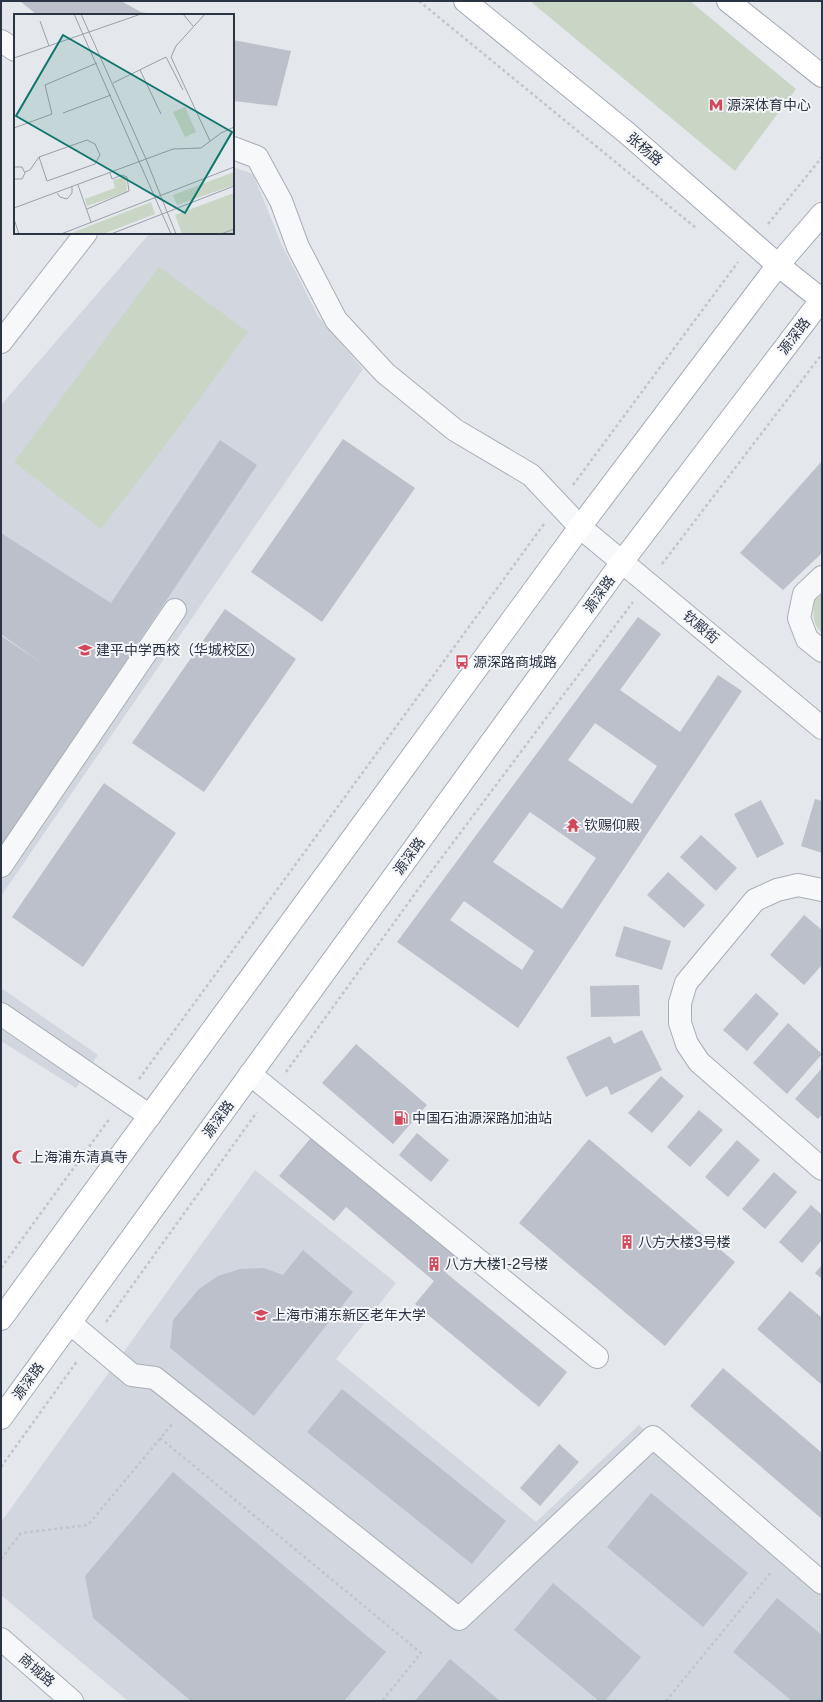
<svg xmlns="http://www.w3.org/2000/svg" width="823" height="1702" font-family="'Public Sans','Noto Sans SC',sans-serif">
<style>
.built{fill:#d2d6de}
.green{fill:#c9d6c5}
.building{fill:#bbc0ca;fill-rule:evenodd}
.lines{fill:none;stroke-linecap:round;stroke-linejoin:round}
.minor-casing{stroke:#a9aeb7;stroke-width:24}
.major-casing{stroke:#a3abb8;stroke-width:24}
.path{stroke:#c2c5cb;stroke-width:2.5;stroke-dasharray:3 3;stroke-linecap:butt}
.minor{stroke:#f7f8fa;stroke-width:22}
.major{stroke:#fff;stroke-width:22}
.labels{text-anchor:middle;stroke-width:4;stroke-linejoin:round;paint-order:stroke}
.poi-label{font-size:14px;fill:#2b3445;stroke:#f4f6f9;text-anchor:start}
.street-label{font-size:14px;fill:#2b3445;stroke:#f4f6f9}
.inset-road{fill:none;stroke:#9a9fa9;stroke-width:1}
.view{fill:#0f766e;fill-opacity:0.15;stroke:#0f766e;stroke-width:2}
.inset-edge{fill:none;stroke:#2b3445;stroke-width:2}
</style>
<rect width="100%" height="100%" fill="#e4e7ec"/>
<!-- built -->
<g class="built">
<path d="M233,167L253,174L281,243L318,316L363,369L1,896V405L150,233H233Z"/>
<path d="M1,988L98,1055L76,1088L1,1041Z"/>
<path d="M255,1170L396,1283L336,1359L536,1522L639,1425L822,1583V1701H128L1,1595V1522Z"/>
</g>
<!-- green -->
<g class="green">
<path d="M530,1H690L796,89L735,171Z"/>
<path d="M159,267L248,332L179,427L101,529L14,462Z"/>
<path d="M822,594V633C812,625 813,613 814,601Z"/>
</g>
<!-- building -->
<g class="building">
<path d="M20,1H121L141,12L152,14L37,15Z"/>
<path d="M233,40L291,51L277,106L233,101Z"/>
<path d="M343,439L415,488L322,622L251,572Z"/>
<path d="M220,440L257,465L1,847V636L43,664L1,634V533L111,603Z"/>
<path d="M822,461V553L783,590L740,553Z"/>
<path d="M225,609L296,659L204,792L132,743Z"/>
<path d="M638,617L661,634L620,690L680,732L718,675L742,691L518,1028L397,942ZM595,723L657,766L632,804L568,760ZM530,812L596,858L562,909L493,862ZM464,901L534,951L522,970L450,920Z"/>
<path d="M104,783L176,833L83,967L12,917Z"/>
<path d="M815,799L822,801V853L801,846Z"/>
<path d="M761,800L784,844L757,858L734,814Z"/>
<path d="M701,835L737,868L716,891L680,857Z"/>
<path d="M668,872L705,905L684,928L647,895Z"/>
<path d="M804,915L822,930V965L804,985L770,955Z"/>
<path d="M624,926L671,941L662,970L615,956Z"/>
<path d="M639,985L640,1016L591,1017L590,986Z"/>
<path d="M756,993L779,1014L747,1051L723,1030Z"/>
<path d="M788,1023L822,1054L787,1094L753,1063Z"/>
<path d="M642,1030L662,1070L611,1095L607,1086L586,1097L566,1057L610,1036L614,1044Z"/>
<path d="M356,1044L427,1105L393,1144L322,1083Z"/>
<path d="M822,1068V1115L818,1119L795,1099Z"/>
<path d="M661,1076L684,1096L652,1133L628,1113Z"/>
<path d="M699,1110L723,1130L690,1167L667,1147Z"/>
<path d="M417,1133L449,1160L431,1182L399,1155Z"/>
<path d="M314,1134L461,1255L446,1273L567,1372L539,1407L415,1304L434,1281L346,1207L334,1221L279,1176Z"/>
<path d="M589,1139L735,1262L665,1346L519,1223Z"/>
<path d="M737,1140L760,1160L728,1197L705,1177Z"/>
<path d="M774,1172L797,1192L765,1229L742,1209Z"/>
<path d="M811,1205L822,1215V1240L802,1263L779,1242Z"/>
<path d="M303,1250L353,1292L254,1416L170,1348L173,1320L199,1289L218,1276L240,1269L264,1268L283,1275Z"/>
<path d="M822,1265V1279L815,1273Z"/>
<path d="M790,1291L822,1318V1385L757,1329Z"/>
<path d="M723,1368L822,1453V1519L690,1406Z"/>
<path d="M342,1389L506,1521L472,1564L307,1432Z"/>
<path d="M559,1444L579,1462L540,1506L520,1488Z"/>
<path d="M173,1472L386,1652L344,1701H191L93,1618L85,1576Z"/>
<path d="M651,1493L748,1573L703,1627L607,1547Z"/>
<path d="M553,1583L641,1657L605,1701H599L514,1630Z"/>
<path d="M777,1598L822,1635V1701H792L733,1652Z"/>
<path d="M450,1659L500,1701H415Z"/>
</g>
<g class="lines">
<defs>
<g id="minor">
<path d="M1,41L15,50"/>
<path d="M233,148L257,157L281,201L298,247L336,320L385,373L455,430L531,475L580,527L822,728"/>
<path d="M1,342L86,233"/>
<path d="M822,577L804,594L799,618L807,639L822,651"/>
<path d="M1,866L175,610"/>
<path d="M822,890L798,885L777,890L755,900L686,983L680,1003V1023L687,1044L699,1062L822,1169"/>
<path d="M1,1014L150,1116"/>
<path d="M250,1074L597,1357"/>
<path d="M70,1323L132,1375L155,1378L459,1619L653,1437L822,1583"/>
<path d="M1,1639L72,1701"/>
</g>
<g id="major">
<path d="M465,1L627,133L778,265L822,300"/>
<path d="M728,1L822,76"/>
<path d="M1,1319L580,527L778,265L822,214"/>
<path d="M1,1418L622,562L822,299"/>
</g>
</defs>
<!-- minor casing -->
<use href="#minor" class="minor-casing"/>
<!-- major casing -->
<use href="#major" class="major-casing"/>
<!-- path -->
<g class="path">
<path d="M419,1L696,228"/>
<path d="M768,224L822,157"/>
<path d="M573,485L738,262"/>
<path d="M662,564L822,354"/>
<path d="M286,1072L422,884L633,602"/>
<path d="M139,1079L544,524"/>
<path d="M1,1268L110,1118"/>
<path d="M106,1322L257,1112"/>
<path d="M160,1438L421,1653L382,1701"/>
<path d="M1,1467L78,1360"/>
<path d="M1,1559L21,1533L88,1525L173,1423"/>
<path d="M666,1701L772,1571"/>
</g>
<!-- minor -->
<use href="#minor" class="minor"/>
<!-- major -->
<use href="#major" class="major"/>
</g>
<!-- icons -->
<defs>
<symbol id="metro-bare" viewBox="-9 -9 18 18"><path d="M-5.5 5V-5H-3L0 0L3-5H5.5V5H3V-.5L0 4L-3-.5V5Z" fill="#d1495b" stroke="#f4f6f9" stroke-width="2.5" paint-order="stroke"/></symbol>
<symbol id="school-bare" viewBox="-9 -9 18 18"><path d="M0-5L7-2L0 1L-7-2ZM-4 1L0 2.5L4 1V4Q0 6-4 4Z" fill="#d1495b" stroke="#f4f6f9" stroke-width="2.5" paint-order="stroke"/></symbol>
<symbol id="bus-bare" viewBox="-9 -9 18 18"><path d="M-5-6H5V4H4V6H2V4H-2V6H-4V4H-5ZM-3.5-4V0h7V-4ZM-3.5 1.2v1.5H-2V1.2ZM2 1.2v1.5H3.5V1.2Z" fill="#d1495b" stroke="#f4f6f9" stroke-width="2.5" paint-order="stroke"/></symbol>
<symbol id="temple-bare" viewBox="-9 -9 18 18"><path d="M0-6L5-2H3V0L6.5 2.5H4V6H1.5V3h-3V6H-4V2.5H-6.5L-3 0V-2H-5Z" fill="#d1495b" stroke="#f4f6f9" stroke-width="2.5" paint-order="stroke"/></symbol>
<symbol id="fuel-bare" viewBox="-9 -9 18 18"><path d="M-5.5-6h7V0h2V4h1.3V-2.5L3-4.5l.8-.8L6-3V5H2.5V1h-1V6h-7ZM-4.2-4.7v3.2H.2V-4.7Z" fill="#d1495b" stroke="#f4f6f9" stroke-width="2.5" paint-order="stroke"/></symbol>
<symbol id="mosque-bare" viewBox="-9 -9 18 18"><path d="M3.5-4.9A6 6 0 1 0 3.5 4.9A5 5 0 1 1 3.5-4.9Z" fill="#d1495b" stroke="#f4f6f9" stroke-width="2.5" paint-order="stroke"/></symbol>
<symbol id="building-bare" viewBox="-9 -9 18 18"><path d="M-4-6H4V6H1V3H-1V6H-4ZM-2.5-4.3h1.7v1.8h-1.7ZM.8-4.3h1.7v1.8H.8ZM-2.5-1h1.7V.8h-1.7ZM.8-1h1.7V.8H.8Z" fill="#d1495b" stroke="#f4f6f9" stroke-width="2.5" paint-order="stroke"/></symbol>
<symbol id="university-bare" viewBox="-9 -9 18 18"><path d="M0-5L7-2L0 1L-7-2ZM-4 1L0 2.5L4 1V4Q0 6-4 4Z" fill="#d1495b" stroke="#f4f6f9" stroke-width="2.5" paint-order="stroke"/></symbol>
</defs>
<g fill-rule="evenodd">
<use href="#metro-bare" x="706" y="95" width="20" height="20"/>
<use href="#school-bare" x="75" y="640" width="20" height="20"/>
<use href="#bus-bare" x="452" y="652" width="20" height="20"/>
<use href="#temple-bare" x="563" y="815" width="20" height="20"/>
<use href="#fuel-bare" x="391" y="1108" width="20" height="20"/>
<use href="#mosque-bare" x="9" y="1147" width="20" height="20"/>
<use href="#building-bare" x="617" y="1232" width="20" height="20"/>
<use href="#building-bare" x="424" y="1254" width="20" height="20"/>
<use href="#university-bare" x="251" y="1305" width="20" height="20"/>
</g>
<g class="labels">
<!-- poi labels -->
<g class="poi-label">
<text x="727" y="110">源深体育中心</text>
<text x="96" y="655">建平中学西校（华城校区）</text>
<text x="473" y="667">源深路商城路</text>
<text x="584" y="830">钦赐仰殿</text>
<text x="412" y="1123">中国石油源深路加油站</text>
<text x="30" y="1162">上海浦东清真寺</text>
<text x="638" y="1247">八方大楼3号楼</text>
<text x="445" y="1269">八方大楼1-2号楼</text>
<text x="272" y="1320">上海市浦东新区老年大学</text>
</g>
<!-- street labels -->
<g class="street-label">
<text transform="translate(645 149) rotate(41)" y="5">张杨路</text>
<text transform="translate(794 336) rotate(-53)" y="5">源深路</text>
<text transform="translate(599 594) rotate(-54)" y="5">源深路</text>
<text transform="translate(701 627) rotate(40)" y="5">钦殿街</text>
<text transform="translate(409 856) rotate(-54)" y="5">源深路</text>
<text transform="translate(218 1119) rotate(-54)" y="5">源深路</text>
<text transform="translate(28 1381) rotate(-54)" y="5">源深路</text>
<text transform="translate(37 1670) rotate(41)" y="5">商城路</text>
</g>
</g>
<!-- overview -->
<g transform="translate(14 14)">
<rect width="220" height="220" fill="#e4e7ec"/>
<path d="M171,93L182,118L171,123L159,98ZM220,158V171L163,191L159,181ZM109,163L112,164L113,178L73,192L71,185L101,174L99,166ZM220,179V220H168L161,201ZM137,188L141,200L89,220H55Z" fill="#c9d6c5"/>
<path class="inset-road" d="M60,0L157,220M67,0L132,145L162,220M169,0L179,12M191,0L162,32L157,43L196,127M26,7L35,32M0,44L127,0M126,56L147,100M99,69L152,43L169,76M49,99L97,81M0,114L38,100L31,71L83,49M0,153H8L11,159L8,165H0M11,158L16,156L25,143L73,126L81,130L86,141L81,150L33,167L25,143M64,171L77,208M43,179L46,183L53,185L58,179V173M0,194L159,135L187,134L207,119L220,113M73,195L115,177L113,163L108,161L98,165L96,159M0,205L5,220M47,220L220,153M97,220L220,172M207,220L220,215"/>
<path class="view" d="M49,21L218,118L171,199L2,102Z"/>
<rect width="220" height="220" class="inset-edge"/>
</g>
<!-- border -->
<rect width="823" height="1702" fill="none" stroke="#2b3445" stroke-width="4"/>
</svg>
